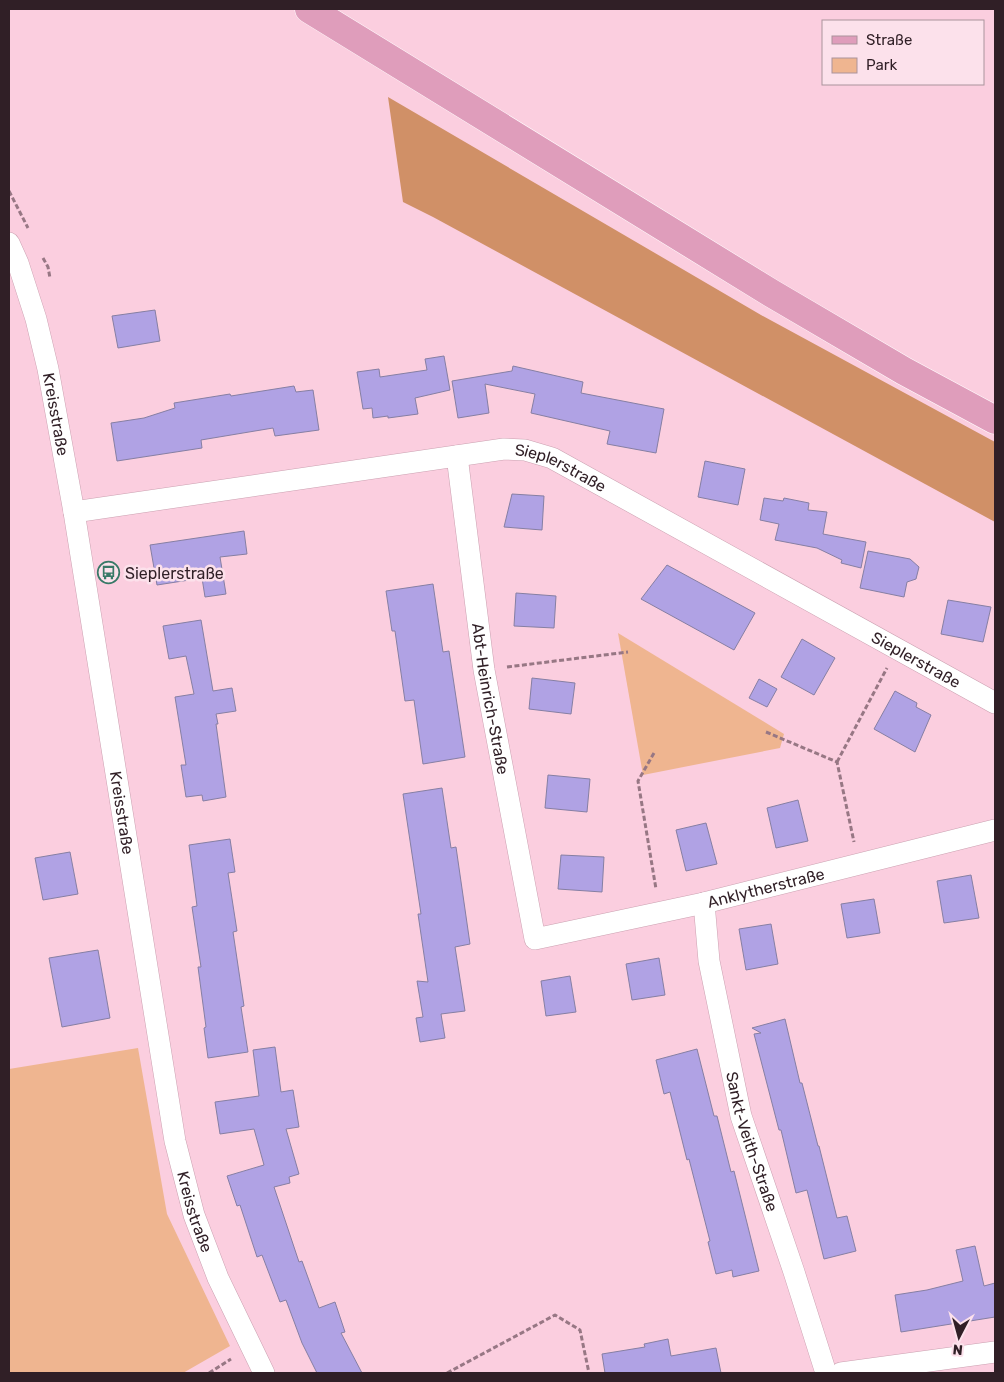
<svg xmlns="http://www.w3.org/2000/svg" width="1004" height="1382" font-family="Rubik,sans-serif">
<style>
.green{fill:#efb590}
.forest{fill:#d09067}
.building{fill:#b0a2e4;stroke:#867fa3}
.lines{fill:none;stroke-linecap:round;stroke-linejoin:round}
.minor-casing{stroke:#cba1b1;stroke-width:22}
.primary-casing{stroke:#fff;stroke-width:29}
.path{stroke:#977784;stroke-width:3;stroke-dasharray:5 2.5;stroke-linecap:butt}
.minor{stroke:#fff;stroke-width:21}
.primary{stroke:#df9dbb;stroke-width:28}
.labels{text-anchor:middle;stroke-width:5;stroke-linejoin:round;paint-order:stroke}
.street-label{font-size:16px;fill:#301f26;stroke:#fce1eb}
.poi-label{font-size:16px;fill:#301f26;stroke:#fce1eb;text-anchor:start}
</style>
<rect width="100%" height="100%" fill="#fbcedf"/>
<!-- green -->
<g class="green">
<path d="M618,633L784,734L780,748L643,775Z"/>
<path d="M138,1048L167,1214L230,1346L183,1373H9V1069Z"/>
</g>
<!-- forest -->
<path class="forest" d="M388,97L761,315L995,442V522L433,217L403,202Z"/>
<!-- building -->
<g class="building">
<path d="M155,310L160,341L118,348L112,316Z"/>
<path d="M444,356L450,390L415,398L418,414L388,418V416L373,418L372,408L363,409L357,372L379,369L380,377L427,370L425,359Z"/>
<path d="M513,366L583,382L581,393L664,409L656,453L607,444L610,431L531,413L535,394L485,384L489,413L458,418L452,381L512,371Z"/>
<path d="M294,386L296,392L313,390L319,430L275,436L273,428L201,440L202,448L117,461L111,423L144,418L175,408L174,403L230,394L231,396Z"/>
<path d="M705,461L745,469L738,505L698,497Z"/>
<path d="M512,494L544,496L542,530L504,527Z"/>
<path d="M764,498L783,501L784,498L809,503L808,510L827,512L823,534L866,542L861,568L841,563L842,560L817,548L775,540L779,524L760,520Z"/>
<path d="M244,531L247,554L220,557L226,594L205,597L202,578L157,585L150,545Z"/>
<path d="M868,551L910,559L919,567L916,579L907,582L904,597L860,588Z"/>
<path d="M667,565L755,613L734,650L641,599Z"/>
<path d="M433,584L443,652L449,651L465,757L423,764L414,700L405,701L395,631H392L386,591Z"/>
<path d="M516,593L556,596L554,628L514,626Z"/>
<path d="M948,600L991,607L983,642L941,634Z"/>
<path d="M201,620L213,691L232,688L236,711L216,714L218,724H216L226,797L203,801L202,795L186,797L181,765H186L175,697L194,694L186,656L169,659L163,626Z"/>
<path d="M802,639L835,658L814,695L781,677Z"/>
<path d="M532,678L575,683L571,714L529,709Z"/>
<path d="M759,679L777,689L767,707L749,698Z"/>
<path d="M895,691L917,703L916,707L931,715L915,752L874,729Z"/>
<path d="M548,775L590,779L587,812L545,808Z"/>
<path d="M442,788L451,848L456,847L470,944L455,947L465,1011L441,1014L445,1038L420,1042L416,1018L423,1017L417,981L428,982L418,914H421L403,794Z"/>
<path d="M798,800L808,841L776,848L767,808Z"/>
<path d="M706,823L717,864L686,871L676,830Z"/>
<path d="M230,839L235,872L228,873L237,931L233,932L244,1006L241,1007L248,1052L208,1058L204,1028L206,1027L198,967H201L192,907L197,906L189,845Z"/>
<path d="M70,852L78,894L43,900L35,858Z"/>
<path d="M561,855L604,857L602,892L558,889Z"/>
<path d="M971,875L979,918L944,923L937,881Z"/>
<path d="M874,899L880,933L847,938L841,904Z"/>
<path d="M771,924L778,964L746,970L739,929Z"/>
<path d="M98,950L110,1018L62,1027L49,958Z"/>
<path d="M659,958L665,995L632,1000L626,964Z"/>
<path d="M570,976L576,1012L546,1016L541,981Z"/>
<path d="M785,1019L800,1083H802L818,1146H819L837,1218L847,1216L856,1251L824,1259L807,1190L796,1193L781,1130H779L754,1034L761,1033L752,1028Z"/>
<path d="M275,1047L281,1092L293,1090L299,1127L286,1129L299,1174L289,1177L290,1183L274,1187L299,1262L302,1261L319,1308L335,1302L345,1332L341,1333L362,1373H317L302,1343L286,1300L280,1302L262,1255L257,1257L240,1205L237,1206L227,1176L264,1165L254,1129L220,1134L215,1102L259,1096L253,1050Z"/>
<path d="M697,1049L714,1116H717L731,1172L734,1171L759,1271L733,1277L732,1270L716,1274L708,1242L710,1241L689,1159L687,1160L670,1092L664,1094L656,1060Z"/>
<path d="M975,1246L984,1286L995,1283V1317L901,1332L895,1295L927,1290L963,1281L956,1250Z"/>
<path d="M668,1339L671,1356L716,1348L721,1373H605L602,1354L645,1347L644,1344Z"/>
</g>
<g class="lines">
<defs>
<g id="minor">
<path id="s1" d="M9,243L18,263L36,319L48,369L74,512L175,1141L194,1215L218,1278L264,1373"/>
<path id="s2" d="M457,456L484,670L535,939L704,903L995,830"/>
<path id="s3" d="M74,512L504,449L525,450L552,458L995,703"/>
<path id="s4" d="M704,903L709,961L741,1116L794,1272L826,1373"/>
<path d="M841,1373L995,1352"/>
</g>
<path id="primary" d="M309,9L771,293L904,371L995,420"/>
</defs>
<!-- minor casing -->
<use href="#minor" class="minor-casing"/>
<!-- primary casing -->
<use href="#primary" class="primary-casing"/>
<!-- path -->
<g class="path">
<path d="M9,191L28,228"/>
<path d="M43,258L48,267L50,278"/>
<path d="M507,667L628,652"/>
<path d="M766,732L837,762L854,842"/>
<path d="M654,753L638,781L656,889"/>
<path d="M837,762L887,668"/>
<path d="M209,1373L231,1359"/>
<path d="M447,1373L555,1315L580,1330L589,1373"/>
</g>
<!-- minor -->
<use href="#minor" class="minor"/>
<!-- primary -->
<use href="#primary" class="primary"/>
</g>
<!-- icons -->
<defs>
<symbol id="bus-ring" viewBox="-11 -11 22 22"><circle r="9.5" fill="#fce1eb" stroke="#387967" stroke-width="1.5"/><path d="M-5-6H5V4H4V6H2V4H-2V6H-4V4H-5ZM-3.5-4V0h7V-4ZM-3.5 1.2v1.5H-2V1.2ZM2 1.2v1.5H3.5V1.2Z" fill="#387967"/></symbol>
</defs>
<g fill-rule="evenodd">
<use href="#bus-ring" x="96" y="560" width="25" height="25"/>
</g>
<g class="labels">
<!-- street labels -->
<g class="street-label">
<text dy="6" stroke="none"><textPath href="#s1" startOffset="178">Kreisstraße</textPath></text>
<text dy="6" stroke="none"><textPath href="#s3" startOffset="495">Sieplerstraße</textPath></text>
<text dy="6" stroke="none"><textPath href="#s3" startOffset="900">Sieplerstraße</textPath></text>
<text dy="6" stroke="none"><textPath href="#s2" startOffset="245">Abt-Heinrich-Straße</textPath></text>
<text dy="6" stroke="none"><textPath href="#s1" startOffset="582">Kreisstraße</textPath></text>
<text dy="6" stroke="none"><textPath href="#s2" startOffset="726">Anklytherstraße</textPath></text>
<text dy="6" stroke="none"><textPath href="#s4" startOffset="244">Sankt-Veith-Straße</textPath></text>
<text dy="6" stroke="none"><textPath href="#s1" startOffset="988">Kreisstraße</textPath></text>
</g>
<!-- poi labels -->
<g class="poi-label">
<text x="125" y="579">Sieplerstraße</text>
</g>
</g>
<!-- border -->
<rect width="1004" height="1382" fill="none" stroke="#301f26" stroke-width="20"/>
<!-- legend -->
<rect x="822" y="20" width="162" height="65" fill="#fce1eb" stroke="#aa939c"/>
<rect x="832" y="36" width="25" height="8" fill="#df9dbb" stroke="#aa939c"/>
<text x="866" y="45" font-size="15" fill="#301f26">Straße</text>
<rect x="832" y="58" width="25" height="15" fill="#efb590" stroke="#aa939c"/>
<text x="866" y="70" font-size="15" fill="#301f26">Park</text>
<!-- north arrow -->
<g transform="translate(959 1337) rotate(186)" stroke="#fce1eb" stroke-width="4" paint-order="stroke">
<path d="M0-4L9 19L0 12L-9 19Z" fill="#301f26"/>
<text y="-8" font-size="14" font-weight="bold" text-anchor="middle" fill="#301f26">N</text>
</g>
</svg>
